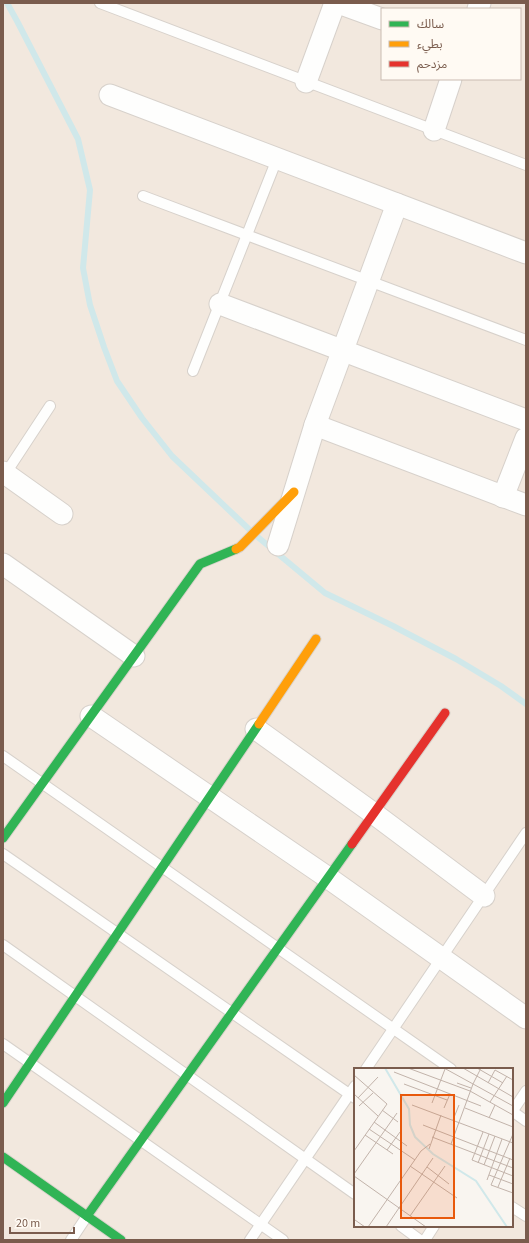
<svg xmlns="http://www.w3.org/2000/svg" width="529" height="1243" font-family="'Source Sans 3','Noto Sans Arabic',sans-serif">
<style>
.residential{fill:#f2e8de;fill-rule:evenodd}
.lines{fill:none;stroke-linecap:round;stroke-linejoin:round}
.stream{stroke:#d0e8ea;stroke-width:6}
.lane-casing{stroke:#d7d1cb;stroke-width:12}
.street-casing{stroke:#d7d1cb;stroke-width:23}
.fast-casing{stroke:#d9d2cb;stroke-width:11}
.slow-casing{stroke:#d9d2cb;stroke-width:11}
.jam-casing{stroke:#d9d2cb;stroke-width:11}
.lane{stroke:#fefefd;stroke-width:10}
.street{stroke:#fefefd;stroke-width:21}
.fast{stroke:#30b455;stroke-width:9}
.slow{stroke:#ff9f0a;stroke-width:9}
.jam{stroke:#e5322d;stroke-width:9}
.inset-river{fill:none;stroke:#d0e8ea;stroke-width:2}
.inset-road{fill:none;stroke:#c2b3aa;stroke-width:1}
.view{fill:#e8590c;fill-opacity:0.15;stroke:#e8590c;stroke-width:2}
.inset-edge{fill:none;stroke:#7a5c4d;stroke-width:2}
</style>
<rect width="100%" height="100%" fill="#f9f5f0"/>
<!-- residential -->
<path class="residential" d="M3,3H526V1240H3ZM382,9H520V79H382ZM355,1069H512V1226H355Z"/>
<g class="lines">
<!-- stream -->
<path class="stream" d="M7,3L17,21L78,139L90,190L83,268L90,305L104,347L117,381L142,418L172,456L253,533L325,593L393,626L456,659L501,686L526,704"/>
<defs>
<g id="lane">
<path d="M100,3L526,165"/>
<path d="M143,196L526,340"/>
<path d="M193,371L277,159"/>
<path d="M4,476L50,406"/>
<path d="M3,756L451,1069"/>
<path d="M3,854L355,1098"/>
<path d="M3,945L355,1194"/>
<path d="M3,1044L283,1240"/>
<path d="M366,1069L526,833"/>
<path d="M512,1111L526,1121"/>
<path d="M512,1112L526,1091"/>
<path d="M512,1207L526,1216"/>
<path d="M401,1226L420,1240"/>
<path d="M71,1240L87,1216"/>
<path d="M250,1240L355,1086"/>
<path d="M425,1240L434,1226"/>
</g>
<g id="street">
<path d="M338,3L382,19"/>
<path d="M478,9L480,3"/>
<path d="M306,82L335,3"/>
<path d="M110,95L526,253"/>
<path d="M434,130L451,79"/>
<path d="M220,304L526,420"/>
<path d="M315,425L526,505"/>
<path d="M3,472L62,514"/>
<path d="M503,497L526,438"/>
<path d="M278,545L315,425L397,204"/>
<path d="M3,564L134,656"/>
<path d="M91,716L327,877L526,1018"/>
<path d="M256,729L373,813L484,896"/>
</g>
<g id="fast">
<path d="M3,838L200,564L236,549"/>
<path d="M3,1103L259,724"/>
<path d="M3,1157L121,1240"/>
<path d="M87,1216L352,844"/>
</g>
<g id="slow">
<path d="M236,549L240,547L294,492"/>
<path d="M259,724L316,639"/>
</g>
<path id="jam" d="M352,844L445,713"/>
</defs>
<!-- lane casing -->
<use href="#lane" class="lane-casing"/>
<!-- street casing -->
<use href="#street" class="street-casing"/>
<!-- fast casing -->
<use href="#fast" class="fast-casing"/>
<!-- slow casing -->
<use href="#slow" class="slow-casing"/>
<!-- jam casing -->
<use href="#jam" class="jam-casing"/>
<!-- lane -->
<use href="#lane" class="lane"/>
<!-- street -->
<use href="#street" class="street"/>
<!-- fast -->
<use href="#fast" class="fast"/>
<!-- slow -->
<use href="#slow" class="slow"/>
<!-- jam -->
<use href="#jam" class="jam"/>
</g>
<!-- overview -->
<g transform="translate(354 1068)">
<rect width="159" height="159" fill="#f9f5f0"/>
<path class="inset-river" d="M31,0L55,41L56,57L61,69L79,86L122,113L153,159"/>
<path class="inset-road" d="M54,0L116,23L159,47M90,0L159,38M109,0L159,29M123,0L149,15M40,4L127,38M0,7L33,36L0,83M103,15L117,20M134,15L141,2L159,12M50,16L93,32M0,26L24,48M4,30L24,9M136,34L153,8M78,35L91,1M58,37L159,75M5,38L19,25M90,40L96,26M111,40L159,59M28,42L44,54M135,50L141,37M99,52L105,37M20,54L53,78M69,57L159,92M15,61L61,92M129,64L118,92L159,108M159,66L137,117L159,125M11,67L39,86M78,69L159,100M97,76L119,16L127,0M75,81L87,47M33,82L46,64M124,95L135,66M130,97L141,68M56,98L103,130M73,99L95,116M0,106L43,45M135,107L159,116M0,108L72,159M133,112L148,71M144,119L156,90M56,148L91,98M1,152L11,159M14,159L67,83L76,76M32,159L79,90"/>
<path class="view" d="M47,27H100V150H47Z"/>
<rect width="159" height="159" class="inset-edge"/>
</g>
<!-- border -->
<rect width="529" height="1243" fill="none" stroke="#7a5c4d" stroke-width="8"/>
<!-- legend -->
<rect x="381" y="8" width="140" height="72" fill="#fffaf3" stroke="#cabbb1"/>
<rect x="389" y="21" width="20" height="6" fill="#30b455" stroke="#cabbb1"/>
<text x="417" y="28" font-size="12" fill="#7a5c4d">سالك</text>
<rect x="389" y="41" width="20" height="6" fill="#ff9f0a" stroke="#cabbb1"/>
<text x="417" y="48" font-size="12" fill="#7a5c4d">بطيء</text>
<rect x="389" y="61" width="20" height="6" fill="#e5322d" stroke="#cabbb1"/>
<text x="417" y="68" font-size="12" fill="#7a5c4d">مزدحم</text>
<!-- scale -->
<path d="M10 1227v6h64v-6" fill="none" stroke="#7a5c4d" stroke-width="2"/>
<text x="16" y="1227" font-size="12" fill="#7a5c4d" stroke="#fffaf3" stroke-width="3" paint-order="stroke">20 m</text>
</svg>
